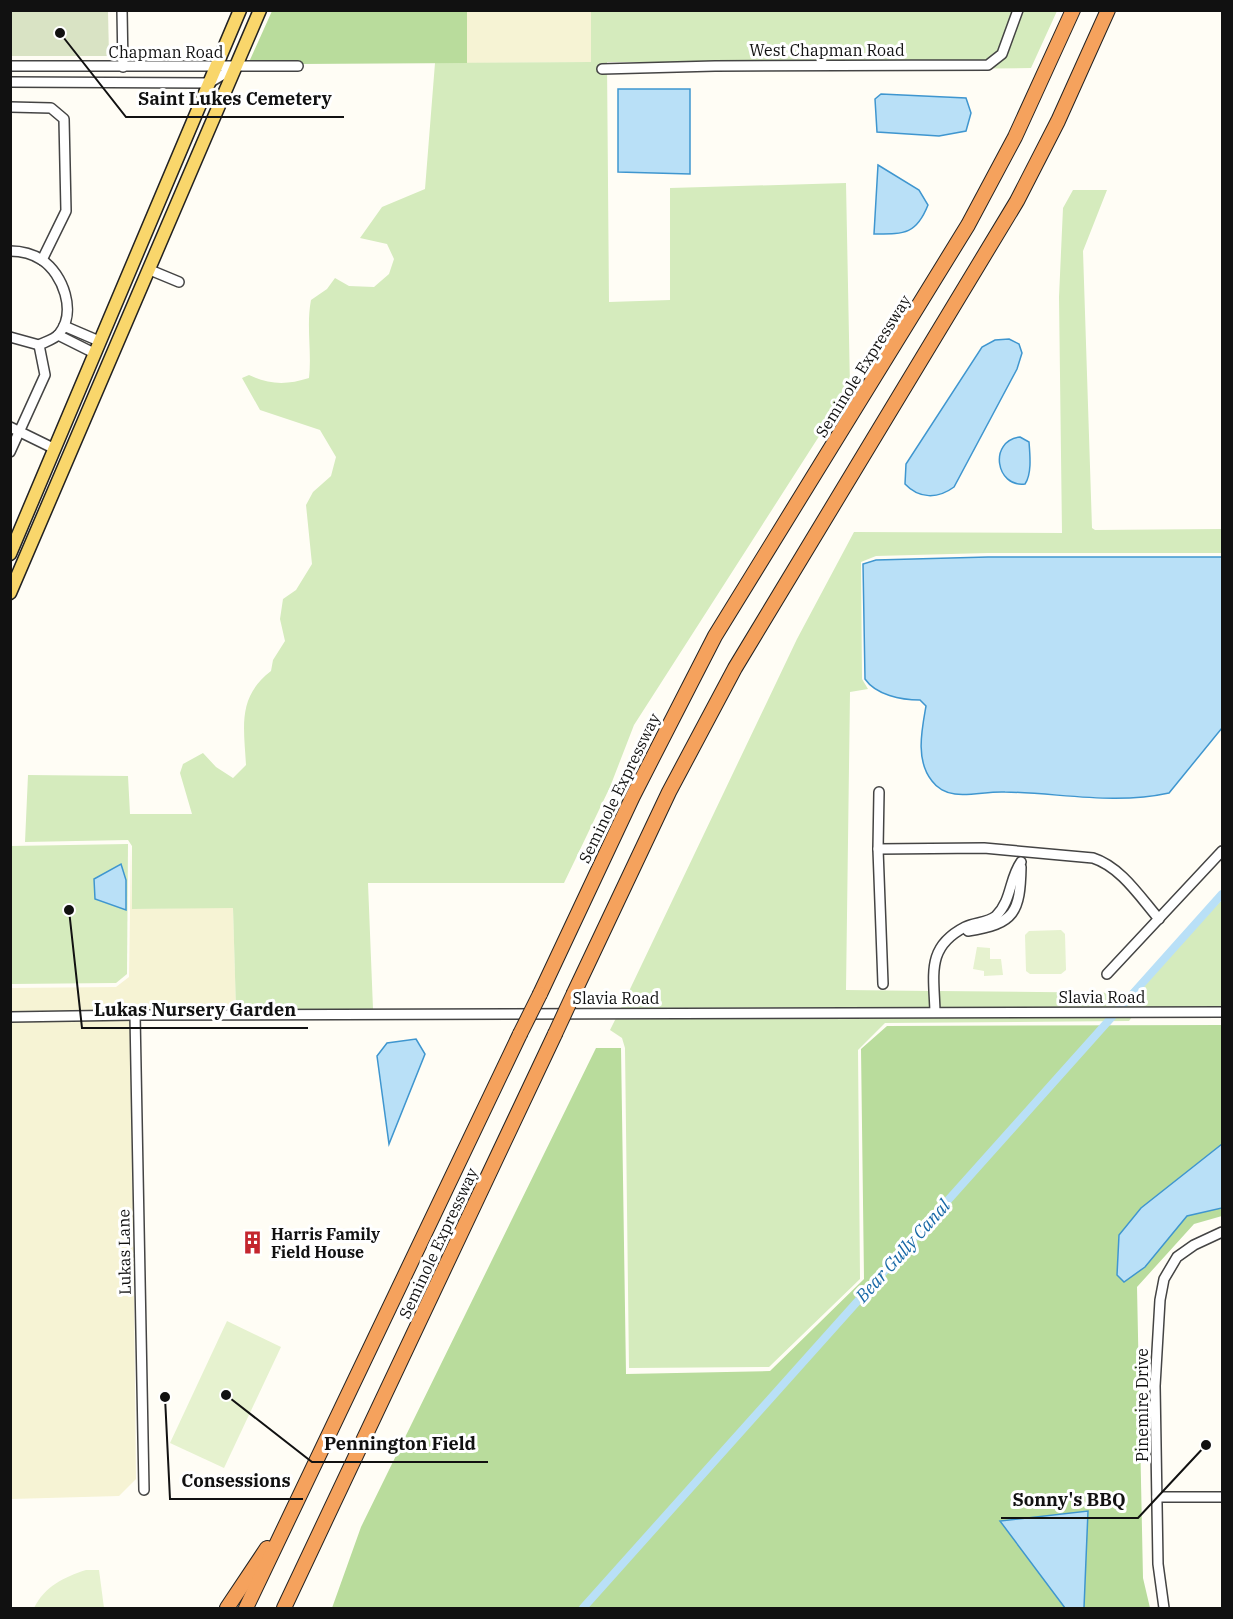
<svg xmlns="http://www.w3.org/2000/svg" width="1233" height="1619" font-family="'IBM Plex Serif',serif">
<style>
.farmland{fill:#f6f3d4}
.green{fill:#d5ebbd}
.forest{fill:#b9dc9c}
.cemetery{fill:#d9e3c4}
.pitch{fill:#e6f2cf}
.water{fill:#b9e0f7;stroke:#3f96cf;stroke-width:1.5}
.lines{fill:none;stroke-linecap:round;stroke-linejoin:round}
.canal{stroke:#b9e0f7;stroke-width:8}
.minor-casing{stroke:#444;stroke-width:12}
.major-casing{stroke:#222;stroke-width:15}
.highway-casing{stroke:#222;stroke-width:16}
.minor{stroke:#fff;stroke-width:9}
.major{stroke:#f9d66b;stroke-width:12}
.highway{stroke:#f5a25d;stroke-width:14}
.highway-bridge-casing{stroke:#222;stroke-width:16;stroke-linecap:butt}
.highway-bridge{stroke:#f5a25d;stroke-width:14}
.labels{text-anchor:middle;stroke-width:6;stroke-linejoin:round;paint-order:stroke}
.street-label{font-size:16px;fill:#111;stroke:#fff}
.poi-label{font-size:16px;font-weight:bold;fill:#111;stroke:#fff;text-anchor:start}
.water-label{font-size:18px;font-style:italic;fill:#1768a6;stroke:#fff}
.leader{fill:none;stroke:#111;stroke-width:2}
.callout-dot{fill:#111;stroke:#fff;stroke-width:2}
.callout-label{font-size:18px;text-anchor:middle;font-weight:bold;fill:#111;stroke:#fff;stroke-width:6;stroke-linejoin:round;paint-order:stroke}
</style>
<rect width="100%" height="100%" fill="#fffdf5"/>
<!-- farmland -->
<g class="farmland">
<path d="M467,11H591V62L467,63Z"/>
<path d="M131,846L132,909L233,907L236,1010L11,1013L10,988L116,987L129,977Z"/>
<path d="M131,1019L136,1479L119,1496L11,1499L10,1022Z"/>
</g>
<!-- green -->
<g class="green">
<path d="M591,11H1057L1031,68L830,70V62H607L609,302L670,300V188L846,183L850,388L634,725L610,787L564,883H368L373,1009L236,1010L233,908L132,909V846L128,840L25,842L28,775L128,776L130,814H192L180,773L183,764L203,753L216,767L233,778L246,765C244,727 237,697 271,671L273,660L285,641L280,619L283,599L296,590L312,564L306,505L313,492L331,476L336,457L320,430L260,410L242,378L249,375C270,385 287,385 309,378C312,352 306,326 311,300L327,289L335,278L349,286L374,287L389,274L394,259L387,244L360,238L382,207L425,189L435,63L591,62Z"/>
<path d="M1073,190H1107L1083,251L1092,528L1095,530L1222,529V553H988L876,556L861,562L862,679L868,689L850,692L846,990L930,991L931,1007L621,1008L797,639L854,532L1062,533L1059,297L1063,208Z"/>
<path d="M128,844L127,974L116,983L11,984L10,846Z"/>
<path d="M1222,900V1008L939,1007V991L1128,993Z"/>
<path d="M931,1016L1132,1017L1129,1021L885,1023L858,1050L860,1279L769,1367L629,1368L625,1048L622,1038L610,1030L616,1018Z"/>
</g>
<!-- forest -->
<g class="forest">
<path d="M272,11H467V63L298,64V61L249,62Z"/>
<path d="M1222,1025V1216L1194,1224L1137,1287L1143,1578L1150,1608H332L361,1527L596,1048H621L626,1374L770,1371L864,1279L861,1049L887,1026Z"/>
</g>
<!-- cemetery -->
<path class="cemetery" d="M10,11H108L109,56H11Z"/>
<!-- pitch -->
<g class="pitch">
<path d="M1061,930L1065,934L1066,970L1061,974H1030L1026,971L1025,935L1029,931Z"/>
<path d="M977,947L990,948V959H1001L1003,975L984,976V971L973,969Z"/>
<path d="M227,1321L281,1347L224,1468L170,1443Z"/>
<path d="M86,1570H99L104,1608H34C44,1587 64,1577 86,1570Z"/>
</g>
<!-- water -->
<g class="water">
<path d="M618,89H690V174L618,172Z"/>
<path d="M881,94L966,98L971,113L966,131L939,136L877,132L875,99Z"/>
<path d="M878,165L919,190L928,205C916,235 904,234 874,234Z"/>
<path d="M1009,339L1019,344L1022,353L1017,369L954,487C938,499 919,499 905,484L906,464L982,347L995,340Z"/>
<path d="M1020,437L1029,442C1030,455 1032,474 1025,484C996,488 988,441 1020,437Z"/>
<path d="M988,557H1222V728L1169,793C1115,805 1060,793 1005,792C989,791 971,796 955,794C946,793 937,788 932,781C915,760 922,729 926,706L920,700C901,700 876,695 865,679L863,564L876,560Z"/>
<path d="M121,864L126,880V910L95,899L94,879Z"/>
<path d="M416,1039L425,1054L389,1144L377,1056L387,1043Z"/>
<path d="M1222,1144V1208L1187,1216L1145,1267L1124,1282L1117,1275L1119,1235L1141,1208Z"/>
<path d="M1088,1511L1084,1608H1065L1000,1521Z"/>
</g>
<g class="lines">
<!-- canal -->
<path class="canal" d="M583,1608L1222,894"/>
<defs>
<g id="minor">
<path d="M122,10L123,67"/>
<path d="M10,66H298"/>
<path d="M602,69L715,66L988,65L1002,54L1018,10"/>
<path d="M10,82L209,83L234,68"/>
<path d="M10,107L51,108L64,119L66,211L42,260"/>
<path d="M10,251C21,251 33,254 42,260C63,274 77,312 59,334C55,339 45,342 39,345L45,375L10,452"/>
<path d="M150,270L179,282"/>
<path d="M64,326L99,341"/>
<path d="M58,335L94,353"/>
<path d="M10,337L39,345"/>
<path d="M10,427L55,449"/>
<path d="M879,792L878,849L883,984"/>
<path d="M878,849L984,848L1093,858C1121,867 1140,897 1159,919"/>
<path d="M968,931C1015,924 1020,912 1021,867"/>
<path d="M1107,974L1222,851"/>
<path d="M935,1012C934,974 926,947 965,927C975,922 988,923 996,916C1012,900 1009,879 1021,862"/>
<path d="M135,1015L144,1490"/>
<path d="M10,1017L135,1015L1222,1012"/>
<path d="M1157,1497H1222"/>
<path d="M1164,1608L1158,1564L1155,1386L1160,1300L1164,1279L1177,1257L1194,1245L1222,1232"/>
</g>
<g id="major">
<path d="M10,554L240,10"/>
<path d="M10,593L260,10"/>
</g>
<g id="highway">
<path d="M574,993L669,792L735,668L1017,201L1058,121L1108,10"/>
<path d="M540,994L633,796L715,636L968,225L1015,137L1073,10"/>
<path d="M227,1608L267,1548"/>
<path d="M246,1608L520,1034"/>
<path d="M284,1608L555,1034"/>
</g>
</defs>
<!-- minor casing -->
<use href="#minor" class="minor-casing"/>
<!-- major casing -->
<use href="#major" class="major-casing"/>
<!-- highway casing -->
<use href="#highway" class="highway-casing"/>
<!-- minor -->
<use href="#minor" class="minor"/>
<!-- major -->
<use href="#major" class="major"/>
<!-- highway -->
<use href="#highway" class="highway"/>
<defs>
<g id="highway-bridge">
<path d="M520,1034L540,994"/>
<path d="M555,1034L574,993"/>
</g>
</defs>
<!-- highway-bridge casing -->
<use href="#highway-bridge" class="highway-bridge-casing"/>
<!-- highway-bridge -->
<use href="#highway-bridge" class="highway-bridge"/>
</g>
<!-- icons -->
<defs>
<symbol id="building-bare" viewBox="-9 -9 18 18"><path d="M-4-6H4V6H1V3H-1V6H-4ZM-2.5-4.3h1.7v1.8h-1.7ZM.8-4.3h1.7v1.8H.8ZM-2.5-1h1.7V.8h-1.7ZM.8-1h1.7V.8H.8Z" fill="#c4262e" stroke="#fff" stroke-width="2.5" paint-order="stroke"/></symbol>
</defs>
<g fill-rule="evenodd">
<use href="#building-bare" x="236" y="1226" width="33" height="33"/>
</g>
<g class="labels">
<!-- street labels -->
<g class="street-label">
<text x="827" y="56">West Chapman Road</text>
<text x="166" y="58">Chapman Road</text>
<text transform="translate(863 366) rotate(-58)" y="6">Seminole Expressway</text>
<text transform="translate(619 788) rotate(-64)" y="6">Seminole Expressway</text>
<text x="1102" y="1003">Slavia Road</text>
<text x="616" y="1004">Slavia Road</text>
<text transform="translate(438 1243) rotate(-65)" y="6">Seminole Expressway</text>
<text transform="translate(124 1252) rotate(-91)" y="6">Lukas Lane</text>
<text transform="translate(1142 1405) rotate(-90)" y="6">Pinemire Drive</text>
</g>
<!-- poi labels -->
<g class="poi-label">
<text x="271" y="1240">Harris Family<tspan x="271" dy="18">Field House</tspan></text>
</g>
<!-- water labels -->
<g class="water-label">
<text transform="translate(903 1251) rotate(-48)" y="6">Bear Gully Canal</text>
</g>
</g>
<!-- callouts -->
<path class="leader" d="M60 33L126 117H344M69 910L82 1028H308M226 1395L312 1462H488M165 1397L170 1499H303M1206 1445L1138 1518H1001"/>
<g class="callout-dot">
<circle cx="60" cy="33" r="6"/>
<circle cx="69" cy="910" r="6"/>
<circle cx="226" cy="1395" r="6"/>
<circle cx="165" cy="1397" r="6"/>
<circle cx="1206" cy="1445" r="6"/>
</g>
<g class="callout-label">
<text x="235" y="105">Saint Lukes Cemetery</text>
<text x="195" y="1016">Lukas Nursery Garden</text>
<text x="400" y="1450">Pennington Field</text>
<text x="236" y="1487">Consessions</text>
<text x="1069" y="1506">Sonny's BBQ</text>
</g>
<!-- border -->
<rect width="1233" height="1619" fill="none" stroke="#111111" stroke-width="24"/>
</svg>
